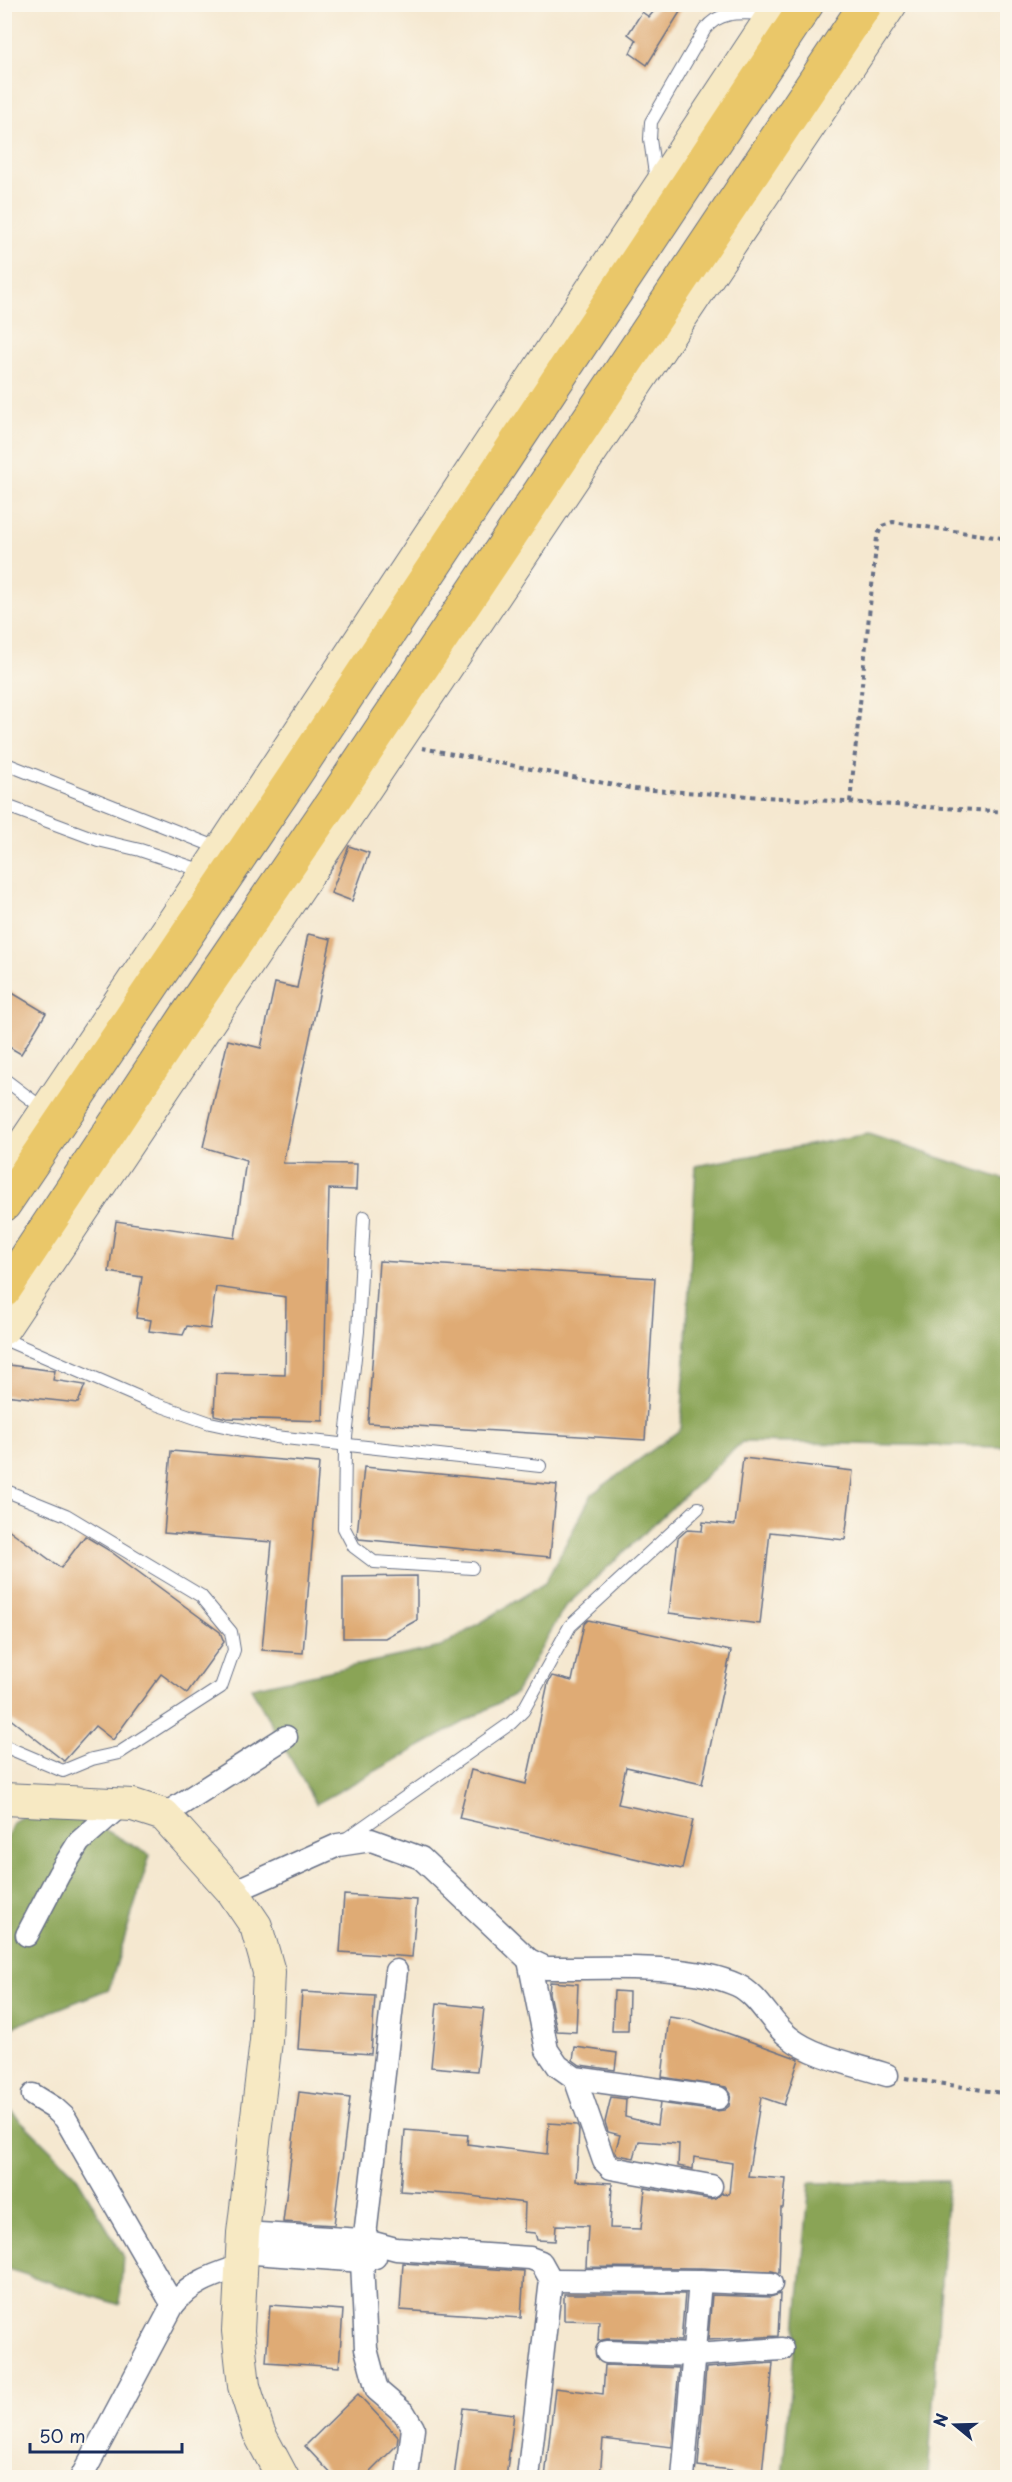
<svg xmlns="http://www.w3.org/2000/svg" width="1012" height="2482" font-family="'Playpen Sans',sans-serif">
<style>
.forest{fill:#8aa456;stroke:#526a5a;stroke-width:1.5}
.building{fill:#dfab75}
.lines{fill:none;stroke-linecap:round;stroke-linejoin:round}
.lane-casing{stroke:#677086;stroke-width:14}
.street-casing{stroke:#677086;stroke-width:25}
.secondary-casing{stroke:#677086;stroke-width:34}
.highway-casing{stroke:#677086;stroke-width:35}
.path{stroke:#677086;stroke-width:4;stroke-dasharray:4.5 4.5;stroke-linecap:butt}
.lane{stroke:#fff;stroke-width:12}
.street{stroke:#fff;stroke-width:22}
.secondary{stroke:#f7e9c3;stroke-width:32}
.highway{stroke:#eac769;stroke-width:33}
</style>
<rect width="100%" height="100%" fill="#fbf7ec"/>
<filter id="ink" filterUnits="userSpaceOnUse"><feTurbulence type="fractalNoise" baseFrequency=".0167" numOctaves="2"/><feDisplacementMap in="SourceGraphic" scale="12" xChannelSelector="R" yChannelSelector="G"/><feConvolveMatrix kernelMatrix="1 2 1 2 8 2 1 2 1" color-interpolation-filters="sRGB"/></filter>
<filter id="wash" filterUnits="userSpaceOnUse"><feTurbulence type="fractalNoise" baseFrequency=".008" numOctaves="4" result="noise"/><feDisplacementMap in="SourceGraphic" scale="24" xChannelSelector="R" yChannelSelector="G"/><feGaussianBlur stdDeviation="1.35" result="paint"/><feColorMatrix in="noise" values="0 0 0 0 0 0 0 0 0 0 0 0 0 0 0 0 0 1.4 0 .05"/><feComposite in="paint" operator="in"/></filter>
<g filter="url(#wash)">
<rect width="100%" height="100%" fill="#f5e8d0"/>
<!-- forest -->
<g class="forest">
<path d="M868,1134L1007,1180L1008,1402L1003,1447L742,1442L565,1607L515,1694L316,1804L251,1688L441,1647L545,1583L592,1494L681,1429L696,1166Z"/>
<path d="M54,1801L150,1855L109,1989L12,2027L5,2045V1842L13,1823Z"/>
<path d="M5,2105L75,2174L123,2255L120,2305L5,2268Z"/>
<path d="M948,2181L928,2477H782L810,2183Z"/>
</g>
<g id="blocks">
<!-- building -->
<g class="building">
<path d="M660,4H685L647,65L630,53L636,40L628,34L642,12L649,17Z"/>
<path d="M349,846L369,853L352,901L331,893Z"/>
<path d="M308,934L331,939L283,1163L357,1164L356,1190L329,1189L323,1421L227,1418L214,1415L216,1373L285,1375L286,1297L216,1287L210,1329L187,1326L183,1335L149,1331L151,1320L136,1318L142,1277L109,1272L116,1221L235,1238L246,1160L203,1147L228,1040L261,1048L275,983L297,988Z"/>
<path d="M4,988L46,1013L21,1054L4,1044Z"/>
<path d="M379,1261L655,1278L645,1440L368,1423Z"/>
<path d="M9,1365L55,1371L53,1380L85,1385L78,1403L4,1395Z"/>
<path d="M171,1451L319,1463L303,1653L262,1650L272,1542L164,1533Z"/>
<path d="M743,1458L853,1471L845,1540L770,1532L760,1624L669,1613L678,1538L687,1530L702,1531L703,1522L735,1525Z"/>
<path d="M364,1467L557,1485L550,1557L359,1539L357,1535Z"/>
<path d="M4,1526L61,1568L85,1536L110,1551L220,1632L224,1642L187,1693L161,1674L113,1740L95,1726L64,1761L4,1714Z"/>
<path d="M417,1576V1620L385,1638H343V1577Z"/>
<path d="M588,1620L731,1651L702,1784L626,1767L618,1804L693,1820L682,1869L459,1818L471,1770L526,1784L548,1683L552,1676L572,1681L584,1624Z"/>
<path d="M344,1895L417,1900L412,1957L340,1952Z"/>
<path d="M550,1982L578,1984L576,2032L557,2031L549,1993Z"/>
<path d="M614,1991L629,1992L628,2031H612Z"/>
<path d="M302,1992L375,1996L371,2054L298,2049Z"/>
<path d="M437,2003L484,2008L477,2071L431,2067Z"/>
<path d="M669,2017L691,2020L799,2059L784,2105L761,2097L748,2176L786,2179L783,2208H781L779,2273L772,2271L701,2268L586,2267L588,2226L556,2225L555,2241L537,2240L535,2233L524,2232L525,2203L463,2195L400,2191L405,2130L468,2135L467,2144L547,2154L549,2123L577,2125L579,2130L576,2181L612,2183L610,2228L641,2229L645,2188L709,2199L716,2198L722,2193L729,2194L732,2163L694,2157L693,2169L678,2166L679,2144L639,2141L634,2158L618,2155L615,2152L620,2135L608,2132L605,2122L611,2097L626,2099L625,2117L657,2125L660,2103L716,2111L724,2110L729,2106L731,2094L726,2087L662,2077Z"/>
<path d="M575,2047L617,2053L615,2070L580,2065L573,2060Z"/>
<path d="M299,2092L350,2098L334,2225L283,2222Z"/>
<path d="M403,2263L524,2271L521,2318L400,2310Z"/>
<path d="M564,2294H685L681,2341L607,2339L598,2341L599,2321L564,2320Z"/>
<path d="M780,2294L778,2336L708,2340L712,2295L770,2297Z"/>
<path d="M270,2305L343,2310L339,2367L266,2362Z"/>
<path d="M773,2363L762,2474L698,2466L706,2368Z"/>
<path d="M605,2365L679,2368L672,2447L603,2439L600,2478H545L555,2388L603,2394Z"/>
<path d="M358,2394L398,2437L397,2445L364,2478H335L305,2446Z"/>
<path d="M463,2408L514,2414L506,2478H454Z"/>
</g>
</g>
</g>
<g filter="url(#ink)">
<use href="#blocks" fill-opacity="0" stroke="#677086" stroke-width="1.5"/>
<g class="lines">
<defs>
<g id="lane">
<path d="M656,181L650,139L651,122L705,29C722,8 745,14 770,14"/>
<path d="M4,763L221,849"/>
<path d="M4,805L98,840L140,850L206,872"/>
<path d="M4,1079L45,1110"/>
<path d="M364,1217L358,1331L345,1446L344,1528L354,1547L374,1562L472,1568"/>
<path d="M4,1339L150,1402L210,1423L276,1437L540,1466"/>
<path d="M4,1490L66,1515L201,1596L231,1632L234,1650L221,1687L119,1753L92,1759L63,1771L4,1746"/>
<path d="M346,1839L511,1723L523,1711L570,1626L698,1508"/>
</g>
<g id="street">
<path d="M164,1815L286,1737"/>
<path d="M233,1892L338,1845L371,1840L421,1858L529,1960L546,1968C602,1969 687,1962 737,1985C760,1996 770,2023 789,2037C813,2057 857,2065 887,2075"/>
<path d="M27,1935L59,1874L79,1842L122,1804"/>
<path d="M529,1960L547,2050L558,2066L575,2078L718,2098"/>
<path d="M396,1971L362,2261L366,2349L377,2390L404,2413L413,2428L407,2478"/>
<path d="M575,2078L604,2161L611,2168L711,2186"/>
<path d="M33,2095L54,2108L65,2118L173,2305"/>
<path d="M243,2233L363,2240L396,2249L530,2258L541,2262L551,2280L528,2478"/>
<path d="M242,2252L362,2261L375,2257"/>
<path d="M551,2280L700,2281L771,2284"/>
<path d="M607,2352L694,2355L782,2349"/>
<path d="M81,2478L173,2305C193,2281 212,2276 241,2266"/>
<path d="M683,2478L700,2281"/>
</g>
<g id="secondary">
<path d="M4,1173L222,849L780,4"/>
<path d="M4,1328L891,4"/>
<path d="M4,1799L133,1805L164,1815L233,1892L256,1926L269,1972L266,2041L243,2233L238,2331L244,2386L259,2433L283,2478"/>
</g>
<g id="highway">
<path d="M4,1205L295,775L807,4"/>
<path d="M4,1291L187,1015L333,801L866,4"/>
</g>
</defs>
<!-- lane casing -->
<use href="#lane" class="lane-casing"/>
<!-- street casing -->
<use href="#street" class="street-casing"/>
<!-- secondary casing -->
<use href="#secondary" class="secondary-casing"/>
<!-- highway casing -->
<use href="#highway" class="highway-casing"/>
<!-- path -->
<g class="path">
<path d="M422,748L635,789L1008,812"/>
<path d="M850,802L877,537L882,526L893,522L1008,539"/>
<path d="M905,2078L1008,2094"/>
</g>
<!-- lane -->
<use href="#lane" class="lane"/>
<!-- street -->
<use href="#street" class="street"/>
<!-- secondary -->
<use href="#secondary" class="secondary"/>
<!-- highway -->
<use href="#highway" class="highway"/>
</g>
</g>
<!-- margin -->
<rect width="1012" height="2482" fill="none" stroke="#fbf7ec" stroke-width="24"/>
<!-- north arrow -->
<g transform="translate(955 2425) rotate(289)" stroke="#fbf7ec" stroke-width="4.5" paint-order="stroke">
<path d="M0-4.5L10 22L0 15L-10 22Z" fill="#1b2f5e"/>
<text y="-9" font-size="16" font-weight="bold" text-anchor="middle" fill="#1b2f5e">N</text>
</g>
<!-- scale -->
<path d="M30 2443v9h152v-9" fill="none" stroke="#1b2f5e" stroke-width="3"/>
<text x="39" y="2443" font-size="18" fill="#1b2f5e" stroke="#fbf7ec" stroke-width="4.5" paint-order="stroke">50 m</text>
</svg>
